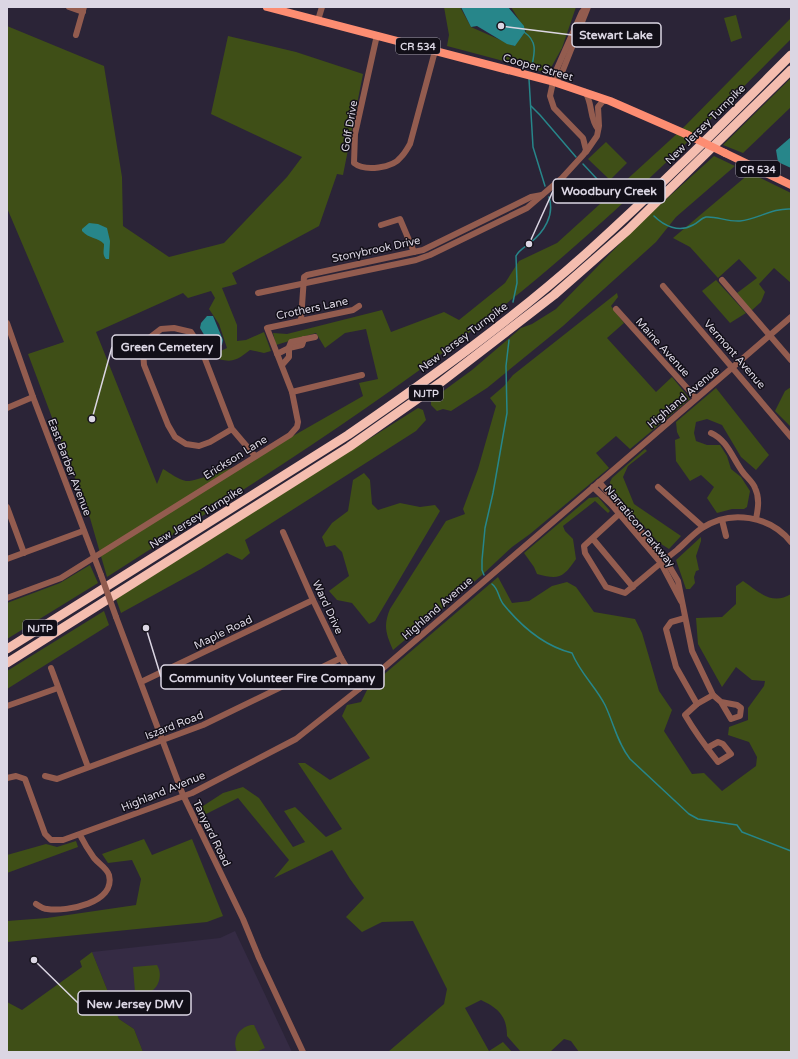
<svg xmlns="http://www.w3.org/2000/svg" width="798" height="1059" font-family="'Varela Round',sans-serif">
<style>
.built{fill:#352b44}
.green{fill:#3f4f17}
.water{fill:#27868a}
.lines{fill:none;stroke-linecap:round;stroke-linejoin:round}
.stream{stroke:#27868a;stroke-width:1.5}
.minor{stroke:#935c4f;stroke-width:6}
.major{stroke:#fd8d72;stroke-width:8}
.highway{stroke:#f4bdaf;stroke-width:9}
.minor-bridge{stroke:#935c4f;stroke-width:6}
.major-bridge{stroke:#fd8d72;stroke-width:8}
.labels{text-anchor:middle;stroke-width:3;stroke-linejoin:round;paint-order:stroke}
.shield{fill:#120f18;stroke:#9f9aa6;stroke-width:1}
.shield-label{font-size:10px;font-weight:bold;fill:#dbd6e3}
.street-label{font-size:11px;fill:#dbd6e3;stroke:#120f18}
.leader{fill:none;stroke:#dbd6e3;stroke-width:1.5}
.callout-dot{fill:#dbd6e3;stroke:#120f18;stroke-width:1.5}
.callout{fill:#120f18;stroke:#dbd6e3;stroke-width:1.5}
.callout-label{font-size:12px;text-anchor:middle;font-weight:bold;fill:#dbd6e3}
</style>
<rect width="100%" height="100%" fill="#2b2437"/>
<!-- built -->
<path class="built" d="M235,931L292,1052H143L134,1029L119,1019L92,952L220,938Z"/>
<!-- green -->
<g class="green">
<path d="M444,7H460L471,27L514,46L526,31L511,7H576L562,48L548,73L447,46L449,35Z"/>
<path d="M736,15L742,38L731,42L724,18Z"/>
<path d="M791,18V39C690,141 588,242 474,329C357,420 231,497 107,577L90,518L28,354L64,342L7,208V26L104,66L122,177L123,226L169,257L224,243L287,177L302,157L211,114L228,36L296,52L363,74L343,175L337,174L319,226L232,273L237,284L222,288L237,325V341L246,340L264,332L271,351L264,353L250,350C234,363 229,363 210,356L227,348L219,324L209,309L215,298L211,291L188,298L183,293L96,332L157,484L163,469C170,473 179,480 186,481C196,482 231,467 244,464L363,396L359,383L378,379L366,329L345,333L325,348L316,333L276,345L273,333L287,334L382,310L391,332L444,312L459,320L505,283L519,261L557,243L611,194L680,131Z"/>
<path d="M791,78V107L743,153L723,145Z"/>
<path d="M606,142L627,163L610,180L588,159Z"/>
<path d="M714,156L735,166L676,217L656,242L563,326L487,388L451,411L443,409L437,411L431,405V400L472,370L521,328L532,324L556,309L641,222Z"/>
<path d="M750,173L791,193V283L774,268L759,284L765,292L761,302L751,311L737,293L757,278L739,259L718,278L690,247L673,238Z"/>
<path d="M716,280L746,313L730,323L702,291Z"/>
<path d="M617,293L618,297L611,306L624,323L607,338L656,392L672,377L690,399L630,449L616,436L596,453L609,468L530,534L512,547L481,576L393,650C386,634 383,626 390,609L446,521L465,514L463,509L478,469L496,406L490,398L504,386L513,375Z"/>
<path d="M791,387V427L775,411L785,391Z"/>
<path d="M716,388L769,455L756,470L741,457L722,425L707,419L696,422L694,433L696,441L707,445H720L727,456L731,469L741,477L750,491L747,507L744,509H732L717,513L707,498L714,487L701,475L690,481L676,461L675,440L680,438L677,432L676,422Z"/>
<path d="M418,408L423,410L426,420L416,431L245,540L250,553L242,560L227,553L201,569L121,613L116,599Z"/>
<path d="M645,449L647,451L628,466L623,477L634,504L681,536L669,549L658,542L611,489L610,482L612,478Z"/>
<path d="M364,473L370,480L372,504L378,510L400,503L420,507L435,505L440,511L375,621L369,624L352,603L337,600L329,591L349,576L342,552L335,545L326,547L322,537L332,523L348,511L353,480Z"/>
<path d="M598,497L610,511L608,513L595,501L563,526L565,531L573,539L576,559C563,578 559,580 537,574L534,567L524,553L589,498Z"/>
<path d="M701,537V541L696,556L699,570L696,571L694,577L695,583L690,589H686L676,560Z"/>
<path d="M90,565L98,583L7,639V603L60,583Z"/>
<path d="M498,577L512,603L529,601L552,586L567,582L576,587L594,612L635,619L642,633L659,691L672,710L664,731L692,774L704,773L722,791L756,766L757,757L749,742L728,735L729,727L748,720V708L764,686L765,681L752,680L736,667L722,687L698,644L696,618L722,617L736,604V586L743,581C759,592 772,606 791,594V1052H579L571,1041L564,1039L550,1052H521L507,1036C507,1016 498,1008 481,1000L465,1008L489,1051L503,1042L512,1052H388L444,1004L447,989L413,921L382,922L362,932L346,917L364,898L350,879L332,850L274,878L289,860L238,798L204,815L200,808L223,793L243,787L259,798L293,847L305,842L284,811L295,807L326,837L342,829L298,763H305L330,780L370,758L342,716L347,705L361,702L368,688Z"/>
<path d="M104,611L109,625L7,689V671Z"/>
<path d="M144,839L152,855L192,839L223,916L207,922L7,942V921L47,918L136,905L141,879L132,860L108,863L102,854Z"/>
<path d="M76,841L78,847L7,873V855L46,844L57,847Z"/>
<path d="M92,952L119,1019L134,1029L143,1052H7V1002L22,1010L82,967L80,961Z"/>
<path d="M157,965C166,980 152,1000 135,992L133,967Z"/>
<path d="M251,1025H254L265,1048L256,1052H237C232,1039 238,1028 251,1025Z"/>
</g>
<!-- water -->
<g class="water">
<path d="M461,7H508L524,26L525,32L515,46L507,44L477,26L471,27Z"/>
<path d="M791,137V168L778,162L776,150Z"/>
<path d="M89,223L98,224L107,228L110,241L109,259H106C102,254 104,251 104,244C98,237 89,239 82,231V229Z"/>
<path d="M207,316H213L223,340L222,345L212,348L200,328L201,323Z"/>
</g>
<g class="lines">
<!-- stream -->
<g class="stream">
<path d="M524,32C539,42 534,55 531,70"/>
<path d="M529,79L533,147L545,186"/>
<path d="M531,106L540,115L576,157"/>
<path d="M583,164L612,195L625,202"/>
<path d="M654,216C664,226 679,233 693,225C698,223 701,218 706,217C716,216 728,222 740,221C758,219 772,208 791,209"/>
<path d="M513,302L517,283L516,256C519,250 525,247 530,243C544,232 555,215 549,197"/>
<path d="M484,575L482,570V560L485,528L493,493L507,413L506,366L509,340"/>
<path d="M492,584C499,589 498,598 504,605C522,627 544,646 572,653C580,673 596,687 605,705C614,724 617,742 630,759L689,814L698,819L737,825L742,832L791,851"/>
</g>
<!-- minor -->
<g class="minor">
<path d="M69,7L83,12"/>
<path d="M318,20L322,7"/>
<path d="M76,35L84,7"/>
<path d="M377,35L355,134L354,163C365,172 393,168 401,157C405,153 407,149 410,144L435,51"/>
<path d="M554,82L561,75L588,7"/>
<path d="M585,92C593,103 589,118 598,129"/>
<path d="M586,152L597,136L599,126L598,107L603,101H608"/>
<path d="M381,225L400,219L414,252"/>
<path d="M722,280L791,360"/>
<path d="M663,286L791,437"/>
<path d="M258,293L416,260L430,255L527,208L562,178L584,154L586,150L583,138L554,108L550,96L555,73L582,12L586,7"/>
<path d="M616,309L696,398"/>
<path d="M301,320L304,277L307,275L423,250L531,197L542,195"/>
<path d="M7,323L33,397L101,575"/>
<path d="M277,354L289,348L302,345L304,339"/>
<path d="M282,365L289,357V347L291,342L315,337"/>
<path d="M292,392L362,375"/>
<path d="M7,408L33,397"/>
<path d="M232,429L210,442L199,446L186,444L175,437L168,425L144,365L143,351L148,339L161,329L174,328L191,332L200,346L232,429L255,456"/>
<path d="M711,433C727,440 732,457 742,471C746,477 753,482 755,488C760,498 758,509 756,519"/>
<path d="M599,482L665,559L678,581L692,651L713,695L721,702L731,719L740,716L741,708L737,705L721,702"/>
<path d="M593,487L611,504L661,563L681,601"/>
<path d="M658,487L703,527"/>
<path d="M7,507L24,553"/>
<path d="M619,514L584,546L585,553L606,587L625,593C642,579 659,564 677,550C685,543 693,534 702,528C731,509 770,516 791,542"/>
<path d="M722,520L726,536"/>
<path d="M283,532L313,600L341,658L359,689"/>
<path d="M593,539L633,587"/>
<path d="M7,559L83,531"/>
<path d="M7,598L61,578L290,435L297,427L298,422L292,392L267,328L353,310L359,306"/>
<path d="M116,617L183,795L243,919L259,958L303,1052"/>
<path d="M685,618L671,622L666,629L676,667L697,704L713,695"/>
<path d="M51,668L88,767"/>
<path d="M141,682L313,600"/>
<path d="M697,704L685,715C695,732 706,747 718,762L731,754L723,744L718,742L707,748"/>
<path d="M7,706L58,688"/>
<path d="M45,776L57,779L203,725L341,658"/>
<path d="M7,778L16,776L25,779L45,834L51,840H63L192,793L296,739L359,689L791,317"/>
<path d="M36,904C39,906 44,909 47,909C67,912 116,903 109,875C107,868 99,864 94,858C89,851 84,843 80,835"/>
</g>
<!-- major -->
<g class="major">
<path d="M267,7L554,82L610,101L688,135"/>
<path d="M725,153L791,185"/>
</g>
<!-- highway -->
<g class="highway">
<path d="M7,649L348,435C432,377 515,318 591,249C660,187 725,121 791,55"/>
<path d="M7,663L349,447L440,383L554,295L628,230L791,70"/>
</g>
<!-- minor-bridge -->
<path class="minor-bridge" d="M101,575L116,617"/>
<!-- major-bridge -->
<path class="major-bridge" d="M688,135L725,153"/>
</g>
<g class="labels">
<!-- shield labels -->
<g class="shield">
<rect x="396" y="38" width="44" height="16" rx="3"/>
<rect x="736" y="161" width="44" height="16" rx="3"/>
<rect x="409" y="385" width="34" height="16" rx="3"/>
<rect x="23" y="620" width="34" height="16" rx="3"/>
</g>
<g class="shield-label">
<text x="418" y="50">CR 534</text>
<text x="758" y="173">CR 534</text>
<text x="426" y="397">NJTP</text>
<text x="40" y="632">NJTP</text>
</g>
<!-- street labels -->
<g class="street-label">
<text transform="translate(538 67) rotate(16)" y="4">Cooper Street</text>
<text transform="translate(705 124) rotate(-45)" y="4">New Jersey Turnpike</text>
<text transform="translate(349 126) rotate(-80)" y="4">Golf Drive</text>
<text transform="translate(376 249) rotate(-12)" y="4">Stonybrook Drive</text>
<text transform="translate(312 308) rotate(-12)" y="4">Crothers Lane</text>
<text transform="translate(463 337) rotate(-37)" y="4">New Jersey Turnpike</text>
<text transform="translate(663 347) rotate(48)" y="4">Maine Avenue</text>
<text transform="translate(735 354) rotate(49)" y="4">Vermont Avenue</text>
<text transform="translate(683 397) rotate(-40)" y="4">Highland Avenue</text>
<text transform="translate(235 457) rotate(-32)" y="4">Erickson Lane</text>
<text transform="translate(70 467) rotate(69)" y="4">East Barber Avenue</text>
<text transform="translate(196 517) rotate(-32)" y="4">New Jersey Turnpike</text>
<text transform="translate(640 526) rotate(50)" y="4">Narraticon Parkway</text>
<text transform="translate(328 607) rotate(65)" y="4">Ward Drive</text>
<text transform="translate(437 608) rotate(-41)" y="4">Highland Avenue</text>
<text transform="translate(223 632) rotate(-26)" y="4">Maple Road</text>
<text transform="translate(174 725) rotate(-21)" y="4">Iszard Road</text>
<text transform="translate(163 791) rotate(-22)" y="4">Highland Avenue</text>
<text transform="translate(212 833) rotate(64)" y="4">Tanyard Road</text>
</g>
</g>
<!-- callouts -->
<path class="leader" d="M501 26L572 35M529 244L553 191M92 419L112 347M146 628L161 677M34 960L78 1003"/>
<g class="callout-dot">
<circle cx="501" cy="26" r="4"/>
<circle cx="529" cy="244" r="4"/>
<circle cx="92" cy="419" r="4"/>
<circle cx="146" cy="628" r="4"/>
<circle cx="34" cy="960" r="4"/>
</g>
<g class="callout">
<rect x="572" y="23" width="89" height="24" rx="4"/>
<rect x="553" y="179" width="112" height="24" rx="4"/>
<rect x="112" y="335" width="109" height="24" rx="4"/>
<rect x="161" y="665" width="223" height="24" rx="4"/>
<rect x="78" y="991" width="113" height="24" rx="4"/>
</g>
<g class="callout-label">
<text x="616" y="39">Stewart Lake</text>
<text x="609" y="195">Woodbury Creek</text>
<text x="167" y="351">Green Cemetery</text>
<text x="272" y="682">Community Volunteer Fire Company</text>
<text x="135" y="1008">New Jersey DMV</text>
</g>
<!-- border -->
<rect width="798" height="1059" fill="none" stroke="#dbd6e3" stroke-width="16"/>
</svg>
